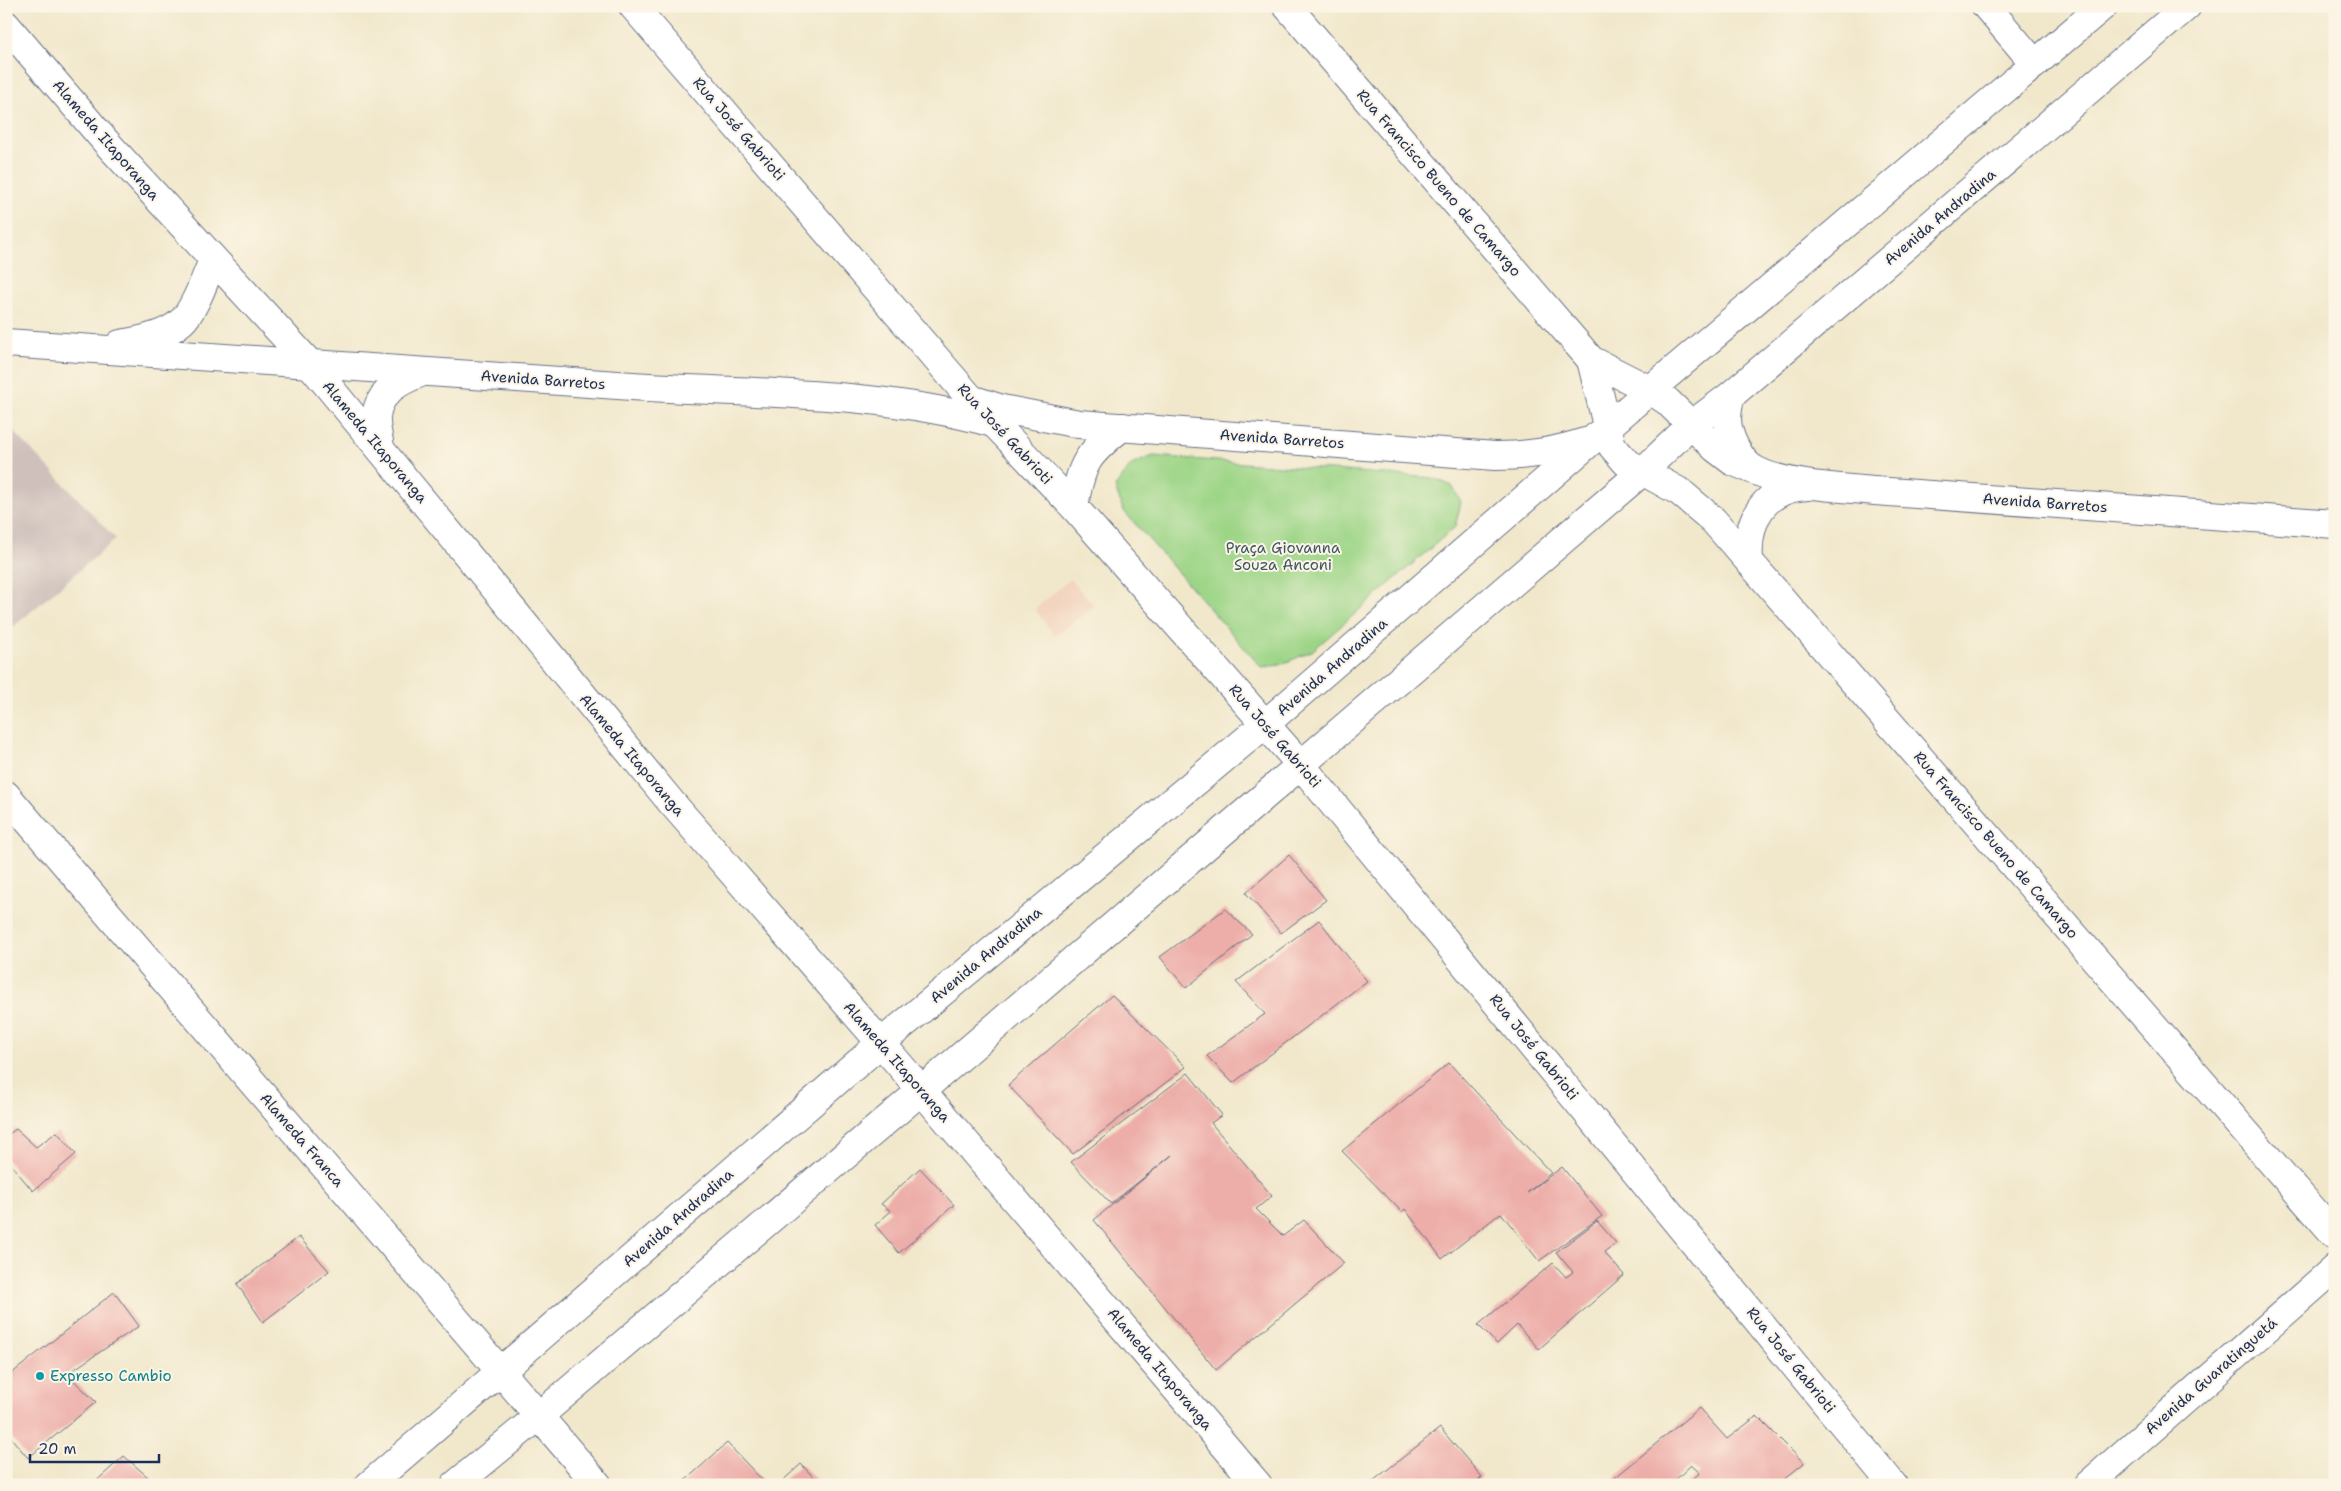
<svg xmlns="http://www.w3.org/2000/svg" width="2341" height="1491" font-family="'Shantell Sans',sans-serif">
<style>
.built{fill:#f3d4bf}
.industrial{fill:#cfc0bb}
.green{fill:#9dd587;stroke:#5c8272}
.building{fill:#edada9}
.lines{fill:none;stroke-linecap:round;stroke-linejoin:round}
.minor-casing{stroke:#667084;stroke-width:30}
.minor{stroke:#fff;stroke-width:28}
.culture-dot{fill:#0f9aa8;stroke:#fcf5e5;stroke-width:2}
.labels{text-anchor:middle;stroke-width:4;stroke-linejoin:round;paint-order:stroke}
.street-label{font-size:15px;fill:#1b2f5e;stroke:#fcf5e5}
.park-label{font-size:15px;fill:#3c5868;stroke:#fcf5e5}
.culture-label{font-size:15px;fill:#0d838f;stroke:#fcf5e5;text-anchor:start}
</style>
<rect width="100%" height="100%" fill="#fcf5e5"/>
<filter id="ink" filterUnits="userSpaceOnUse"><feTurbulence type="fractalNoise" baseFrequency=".02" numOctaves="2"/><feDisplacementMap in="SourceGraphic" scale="10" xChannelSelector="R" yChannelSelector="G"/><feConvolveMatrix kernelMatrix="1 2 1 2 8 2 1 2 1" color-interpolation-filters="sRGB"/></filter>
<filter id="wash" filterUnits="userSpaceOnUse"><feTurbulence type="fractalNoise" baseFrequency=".0096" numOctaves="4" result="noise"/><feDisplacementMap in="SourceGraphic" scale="20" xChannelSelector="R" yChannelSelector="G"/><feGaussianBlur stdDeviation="1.12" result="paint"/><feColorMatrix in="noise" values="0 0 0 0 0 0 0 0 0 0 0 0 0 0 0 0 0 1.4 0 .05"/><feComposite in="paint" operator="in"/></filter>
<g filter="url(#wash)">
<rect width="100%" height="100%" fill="#f1e8cc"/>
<!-- built -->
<path class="built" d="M1070,579L1094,606L1055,636L1035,609Z"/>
<!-- industrial -->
<path class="industrial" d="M6,423L116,539L6,633Z"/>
<!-- green -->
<path class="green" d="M1153,456L1434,478L1452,486L1461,502L1455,527L1312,651L1280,665L1261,667L1123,510L1115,487L1131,465Z"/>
<g id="blocks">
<!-- building -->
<g class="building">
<path d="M1289,855L1326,900L1281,933L1246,893Z"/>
<path d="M1225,909L1252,934L1186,988L1160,957Z"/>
<path d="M1319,920L1367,981L1233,1083L1207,1056L1265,1014L1236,982Z"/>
<path d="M1112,995L1186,1067L1073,1154L1008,1085Z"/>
<path d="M1449,1063L1551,1173L1527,1193L1562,1167L1602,1216L1539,1261L1501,1213L1442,1259L1405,1209L1402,1212L1342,1151Z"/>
<path d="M1188,1073L1222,1115L1211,1123L1272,1196L1256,1209L1283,1236L1304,1220L1344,1263L1216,1370L1094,1220L1172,1155L1111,1204L1071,1162Z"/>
<path d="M16,1129L36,1147L57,1132L76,1154L33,1191L6,1159V1136Z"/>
<path d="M920,1168L954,1205L899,1253L875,1225L891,1211L881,1204Z"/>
<path d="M1597,1221L1616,1243L1604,1252L1624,1275L1539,1349L1517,1325L1497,1344L1478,1325L1553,1263L1566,1277L1573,1272L1556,1252Z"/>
<path d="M299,1237L329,1271L263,1322L237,1284Z"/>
<path d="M114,1292L139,1326L67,1374L96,1402L28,1458L6,1432V1378Z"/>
<path d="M1699,1408L1727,1439L1757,1416L1804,1463L1777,1485H1685L1700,1473L1691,1465L1670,1485H1614L1611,1481Z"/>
<path d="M1440,1428L1482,1477L1473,1485H1368Z"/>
<path d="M727,1443L767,1485H680Z"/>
<path d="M124,1456L157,1485H92Z"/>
<path d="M801,1464L821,1485H778Z"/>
<path d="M1797,1478L1803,1485H1788Z"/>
</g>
</g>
</g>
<g filter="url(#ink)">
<use href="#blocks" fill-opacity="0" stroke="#667084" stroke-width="1"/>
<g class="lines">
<defs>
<g id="minor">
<path d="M633,6L971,399L1074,507L1301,765L1893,1485"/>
<path d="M1287,6L1591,360L1650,390L1667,401L1715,448L1732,461L1756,471"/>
<path d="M1986,6L2035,64"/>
<path d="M6,25L106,142L310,364L671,802L881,1043L1258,1485"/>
<path d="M6,343C215,359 424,372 632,386C752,394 877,390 993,423"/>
<path d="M120,344C139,341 167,335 181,322C195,310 206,276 213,260"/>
<path d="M1591,360L1612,446L1626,462L1680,492L1713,520L2335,1235"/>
<path d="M1730,396C1729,404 1727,412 1727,420C1728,437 1740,463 1757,471C1784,485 1844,488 1875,491L2335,524"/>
<path d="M974,400L1002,409L1079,424L1495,456C1528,456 1555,452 1585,442"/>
<path d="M380,448C379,439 375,426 376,416C379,391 401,380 423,372"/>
<path d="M1074,507C1081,463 1087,454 1122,427"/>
<path d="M1749,561C1746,519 1764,488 1808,486"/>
<path d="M6,795L598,1485"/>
<path d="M369,1485L881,1043L1264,725L1650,390L2103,6"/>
<path d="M455,1485L539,1416L922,1090L1643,471L1690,426L1730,396L2187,6"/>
<path d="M2088,1485L2335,1268"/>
</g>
</defs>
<!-- minor casing -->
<use href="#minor" class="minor-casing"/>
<!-- minor -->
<use href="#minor" class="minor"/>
</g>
</g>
<!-- markers -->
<circle class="culture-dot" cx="40" cy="1376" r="5"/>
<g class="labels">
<!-- street labels -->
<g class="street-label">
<text transform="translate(739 129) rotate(49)" y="5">Rua José Gabrioti</text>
<text transform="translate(106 140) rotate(49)" y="5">Alameda Itaporanga</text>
<text transform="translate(1439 183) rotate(49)" y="5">Rua Francisco Bueno de Camargo</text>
<text transform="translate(1940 217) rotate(-40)" y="5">Avenida Andradina</text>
<text transform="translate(543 380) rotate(4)" y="5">Avenida Barretos</text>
<text transform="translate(1005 434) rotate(47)" y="5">Rua José Gabrioti</text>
<text transform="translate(1282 439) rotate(4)" y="5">Avenida Barretos</text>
<text transform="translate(375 442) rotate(50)" y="5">Alameda Itaporanga</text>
<text transform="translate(2045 503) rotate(4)" y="5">Avenida Barretos</text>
<text transform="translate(1332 667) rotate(-41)" y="5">Avenida Andradina</text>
<text transform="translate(1275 736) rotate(49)" y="5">Rua José Gabrioti</text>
<text transform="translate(632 755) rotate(50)" y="5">Alameda Itaporanga</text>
<text transform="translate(1996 845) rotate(49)" y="5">Rua Francisco Bueno de Camargo</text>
<text transform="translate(986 955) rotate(-40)" y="5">Avenida Andradina</text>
<text transform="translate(1534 1047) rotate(51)" y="5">Rua José Gabrioti</text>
<text transform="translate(897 1062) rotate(49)" y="5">Alameda Itaporanga</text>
<text transform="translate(302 1140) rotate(49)" y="5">Alameda Franca</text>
<text transform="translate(678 1218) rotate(-41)" y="5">Avenida Andradina</text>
<text transform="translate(1791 1360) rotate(51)" y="5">Rua José Gabrioti</text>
<text transform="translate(1160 1369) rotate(50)" y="5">Alameda Itaporanga</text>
<text transform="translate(2211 1376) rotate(-41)" y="5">Avenida Guaratinguetá</text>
</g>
<!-- park labels -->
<g class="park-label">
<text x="1283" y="553">Praça Giovanna<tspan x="1283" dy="17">Souza Anconi</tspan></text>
</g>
<!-- culture labels -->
<g class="culture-label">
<text x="50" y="1381">Expresso Cambio</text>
</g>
</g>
<!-- margin -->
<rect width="2341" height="1491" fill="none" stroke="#fcf5e5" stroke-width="25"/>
<!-- scale -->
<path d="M30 1454v8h129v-8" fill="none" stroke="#1b2f5e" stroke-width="2.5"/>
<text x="38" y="1454" font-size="15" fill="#1b2f5e" stroke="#fcf5e5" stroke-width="4" paint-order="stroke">20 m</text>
</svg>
